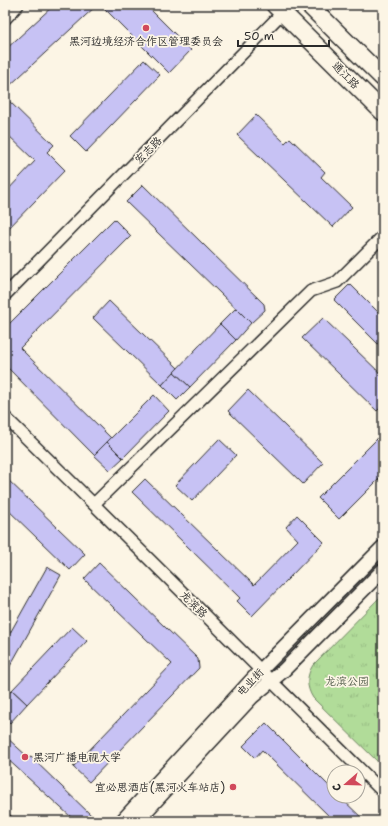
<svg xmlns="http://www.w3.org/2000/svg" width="388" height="826" font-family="'Shantell Sans','LXGW WenKai TC',sans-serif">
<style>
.park{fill:url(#park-tufts);stroke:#6e8462}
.building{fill:#c7c2f4;stroke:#2b2b2b}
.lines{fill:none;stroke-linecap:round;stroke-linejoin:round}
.minor-casing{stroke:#2b2b2b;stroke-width:14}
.tertiary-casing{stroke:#2b2b2b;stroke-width:16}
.primary-casing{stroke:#2b2b2b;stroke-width:20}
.minor{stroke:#fcf5e5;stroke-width:11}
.tertiary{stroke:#fcf5e5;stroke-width:13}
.primary{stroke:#fcf5e5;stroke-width:17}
.poi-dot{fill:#d1495b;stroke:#fcf5e5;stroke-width:1.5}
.labels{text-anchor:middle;stroke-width:3.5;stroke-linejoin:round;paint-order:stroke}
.poi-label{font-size:11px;fill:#2b2b2b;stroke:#fcf5e5}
.street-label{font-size:11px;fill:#2b2b2b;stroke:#fcf5e5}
.park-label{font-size:11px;fill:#4c5746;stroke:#fcf5e5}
</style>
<defs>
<pattern id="park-tufts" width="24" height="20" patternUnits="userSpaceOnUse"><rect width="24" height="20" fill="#b1dc99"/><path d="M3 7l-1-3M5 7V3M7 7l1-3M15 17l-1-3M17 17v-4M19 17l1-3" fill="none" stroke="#98bd84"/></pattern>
</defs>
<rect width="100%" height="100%" fill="#fcf5e5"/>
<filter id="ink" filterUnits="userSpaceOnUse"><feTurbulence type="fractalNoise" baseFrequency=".025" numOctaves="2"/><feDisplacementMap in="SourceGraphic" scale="8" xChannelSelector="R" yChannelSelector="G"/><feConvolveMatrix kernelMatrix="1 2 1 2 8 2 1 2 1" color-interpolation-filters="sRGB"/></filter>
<g filter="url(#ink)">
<!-- park -->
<path class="park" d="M383,594V767L313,698C306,687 306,676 313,665Z"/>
<!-- building -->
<g class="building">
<path d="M54,5H97L6,89L5,50Z"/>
<path d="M101,5H146L191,50L169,73Z"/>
<path d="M144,60L160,75L86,152L70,136Z"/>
<path d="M5,97L54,145L47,152L65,170L5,232V193L35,161L5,132Z"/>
<path d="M256,115L285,143L290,138L325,172L321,177L352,207L333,227L237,135Z"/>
<path d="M143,185L264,304L265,310L251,323L126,202Z"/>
<path d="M114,219L131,236L20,348L111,438L94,455L5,365V328Z"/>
<path d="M350,284L383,317V349L334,300Z"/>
<path d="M109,301L178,368L162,385L93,318Z"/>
<path d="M236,308L251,323L236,340L220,324Z"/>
<path d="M323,318L383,376V405L377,411L302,338Z"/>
<path d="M220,324L236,340L190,387L174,372Z"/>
<path d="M174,372L190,387L177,400L162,385Z"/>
<path d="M248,390L323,463L303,484L228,411Z"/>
<path d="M154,395L169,411L123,458L107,442Z"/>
<path d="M383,433V475L339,519L318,498Z"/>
<path d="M219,439L236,455L192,501L175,485Z"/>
<path d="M107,442L123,458L110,470L94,455Z"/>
<path d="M5,477L85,554L70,570L5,507Z"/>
<path d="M145,479L254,585L298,540L286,527L297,515L324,542L252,616L237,601L240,598L132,492Z"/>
<path d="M99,563L198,659L199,668L89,782L73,767L172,664L84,579Z"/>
<path d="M47,567L61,575L5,675V642Z"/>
<path d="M72,627L87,641L27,704L12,690Z"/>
<path d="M12,690L27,704L10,723L5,718V697Z"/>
<path d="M266,723L334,791V796H339L365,821H334L262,750L255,758L243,746Z"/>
<path d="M5,736L29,758L31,757L91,815L86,821H70L69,820L71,817L5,757Z"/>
</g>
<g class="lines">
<defs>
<g id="minor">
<path d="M5,19L18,5"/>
<path d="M5,295L290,5"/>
<path d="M5,417C132,541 257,667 383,792"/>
<path d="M94,504L311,291L337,282L383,236"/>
<path d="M5,820L7,821"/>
</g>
<g id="tertiary">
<path d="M122,821L260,671L383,547"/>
<path d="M137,821L252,697L283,671L383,570"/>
</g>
<g id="primary">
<path d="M275,5L383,112"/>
<path d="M309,5L383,78"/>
</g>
</defs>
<!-- minor casing -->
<use href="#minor" class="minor-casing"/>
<!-- tertiary casing -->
<use href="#tertiary" class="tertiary-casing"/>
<!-- primary casing -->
<use href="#primary" class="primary-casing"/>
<!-- minor -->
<use href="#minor" class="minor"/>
<!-- tertiary -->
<use href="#tertiary" class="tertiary"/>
<!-- primary -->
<use href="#primary" class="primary"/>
</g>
</g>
<!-- markers -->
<g class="poi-dot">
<circle cx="146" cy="28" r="4"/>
<circle cx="25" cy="757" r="4"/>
<circle cx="233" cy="787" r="4"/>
</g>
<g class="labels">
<!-- poi labels -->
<g class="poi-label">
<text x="146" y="45">黑河边境经济合作区管理委员会</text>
<text x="33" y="761" text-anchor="start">黑河广播电视大学</text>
<text x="225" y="791" text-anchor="end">宜必思酒店(黑河火车站店)</text>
</g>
<!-- street labels -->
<g class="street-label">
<text transform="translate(346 75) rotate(45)" y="4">通江路</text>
<text transform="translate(148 150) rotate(-45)" y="4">宏志路</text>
<text transform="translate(194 604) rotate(45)" y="4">龙滨路</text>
<text transform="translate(250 682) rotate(-47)" y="4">电业街</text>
</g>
<!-- park labels -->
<g class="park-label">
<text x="347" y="685">龙滨公园</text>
</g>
</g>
<!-- margin -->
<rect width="388" height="826" fill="none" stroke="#fcf5e5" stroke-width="20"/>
<rect x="10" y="10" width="368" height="806" fill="none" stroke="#2b2b2b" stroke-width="1.5" filter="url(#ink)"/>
<!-- north arrow -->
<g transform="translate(346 784) rotate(250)"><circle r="19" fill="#fcf5e5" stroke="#a8a49b"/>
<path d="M0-3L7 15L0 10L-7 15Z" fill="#d1495b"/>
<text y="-6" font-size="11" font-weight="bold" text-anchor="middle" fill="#2b2b2b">С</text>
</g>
<!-- scale -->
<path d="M238 40v6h91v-6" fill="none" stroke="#2b2b2b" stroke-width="2"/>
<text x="244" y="40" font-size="12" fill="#2b2b2b" stroke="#fcf5e5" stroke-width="3" paint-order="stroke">50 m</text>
</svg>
